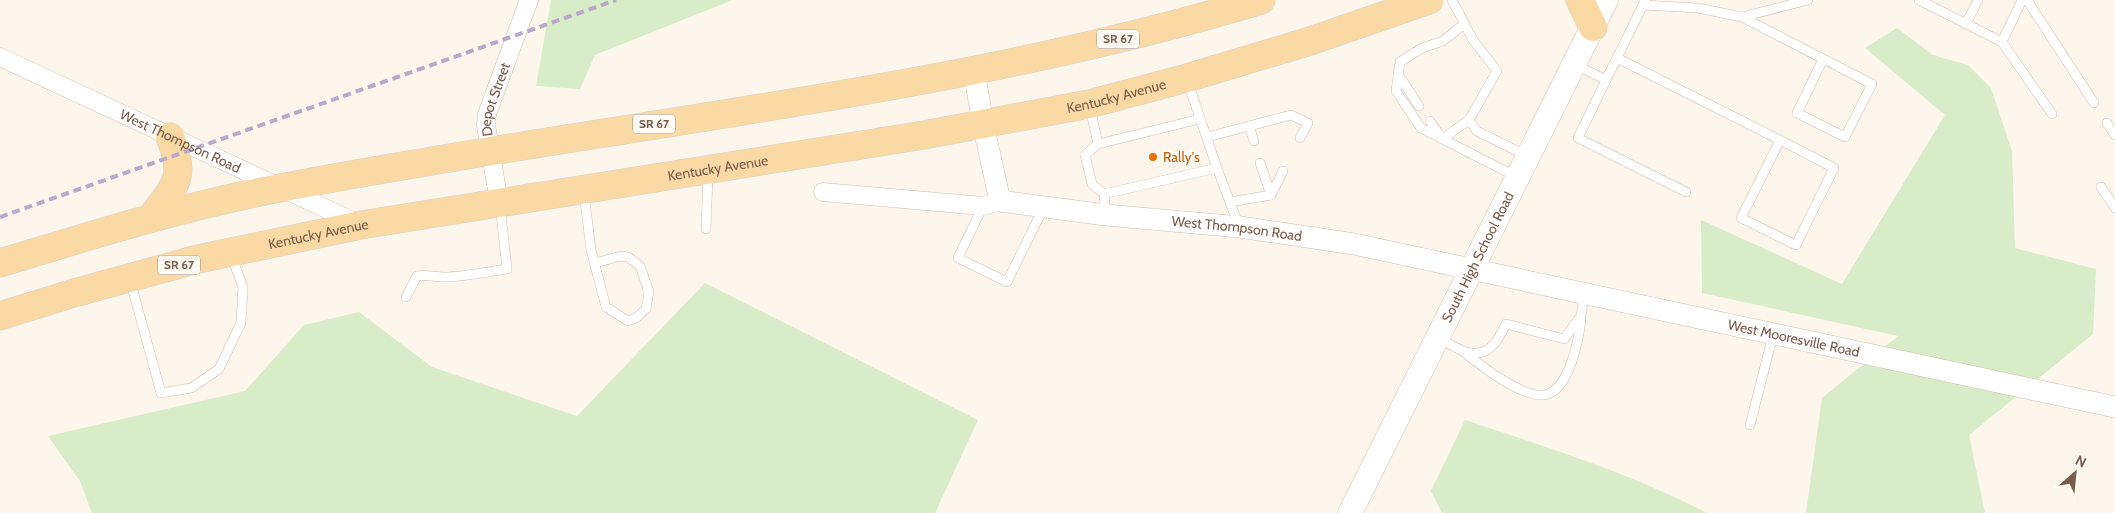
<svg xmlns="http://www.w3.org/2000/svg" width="2115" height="513" font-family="Cabin,sans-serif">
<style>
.green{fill:#d8ecc9}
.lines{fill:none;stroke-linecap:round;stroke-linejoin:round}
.service-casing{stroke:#d1beb0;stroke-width:10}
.minor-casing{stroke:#d1beb0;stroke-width:19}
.tertiary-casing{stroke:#d1beb0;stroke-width:22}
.secondary-casing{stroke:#d6c0b0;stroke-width:25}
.primary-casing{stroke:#dad1cd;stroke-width:29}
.service{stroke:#fff;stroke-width:9}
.minor{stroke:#fff;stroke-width:18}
.tertiary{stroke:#fff;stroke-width:21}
.secondary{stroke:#fff;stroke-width:24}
.primary{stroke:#fbd9a5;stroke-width:28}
.rail{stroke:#b9a8c9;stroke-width:4;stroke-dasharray:8 5;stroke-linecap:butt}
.food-dot{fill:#e8710a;stroke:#fffaf3;stroke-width:2}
.labels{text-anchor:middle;stroke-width:5;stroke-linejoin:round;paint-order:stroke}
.shield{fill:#fffaf3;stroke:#a28b7f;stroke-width:1}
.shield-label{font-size:12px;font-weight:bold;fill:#7a5c4d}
.street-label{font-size:14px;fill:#7a5c4d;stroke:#fffaf3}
.food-label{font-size:14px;fill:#c56008;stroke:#fffaf3;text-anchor:start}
</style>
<rect width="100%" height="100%" fill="#fdf6ec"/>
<!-- green -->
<g class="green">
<path d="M551,0H733L595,55L580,89L536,86Z"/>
<path d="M1897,28L1933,55L1968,65L1991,88L2012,151L2015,248L2096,269L2093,334L1969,435L1985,513H1806L1822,398L1898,336L1702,293L1701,220L1842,284L1945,115L1865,48Z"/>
<path d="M705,283L978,420L935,513H92L80,481L48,436L245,391L304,325L359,312L432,367L577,416Z"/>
<path d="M1465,420C1547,447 1630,473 1707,513H1442L1431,491Z"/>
</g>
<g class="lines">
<defs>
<g id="service">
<path d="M1919,0L2002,42L2022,0"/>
<path d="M2027,0L2094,103"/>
<path d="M1643,5L1698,8L1742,17L1872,84L1845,137L1797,113L1823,59"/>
<path d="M1742,17L1808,0"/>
<path d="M1464,24L1443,41L1422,48L1400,62L1396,91L1421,128L1517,177"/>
<path d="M1966,24L1978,0"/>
<path d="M2002,42L2052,114"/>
<path d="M1617,58L1780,140L1741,218L1796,245L1834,168L1780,140"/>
<path d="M1574,64L1606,80L1645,1"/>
<path d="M1398,74L1419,106"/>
<path d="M1187,80L1217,168L1239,226"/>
<path d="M1606,80L1578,138L1686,192"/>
<path d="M1090,108L1098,144"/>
<path d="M1469,120L1477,131L1527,156"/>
<path d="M1430,121L1441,137"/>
<path d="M2107,123L2115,135"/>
<path d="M1249,126L1254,141"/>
<path d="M1207,137L1291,115L1308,123L1300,138"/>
<path d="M1442,139L1469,120L1497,71L1473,40L1452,0"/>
<path d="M1260,163L1271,195"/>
<path d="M2101,187L2115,208"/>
<path d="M584,193L591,250L606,307L628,321L636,318L646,309L649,292L640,266L628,257L621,256L595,263"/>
<path d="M1104,194L1217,168"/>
<path d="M1230,202L1271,195L1283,171"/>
<path d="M983,206L958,258L1007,282L1044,207"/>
<path d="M1106,214L1104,194L1092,184L1085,155L1098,144L1200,119"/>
<path d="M706,229L708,174"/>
<path d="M130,280L161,393L191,388L219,369L241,323L243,287L231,255"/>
<path d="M406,297L417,276C427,274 438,278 448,277C468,276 488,272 507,269L500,205"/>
<path d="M1438,337C1454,347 1477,364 1494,344C1499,339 1502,331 1506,324L1564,339L1581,316L1584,294"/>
<path d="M1464,352C1480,365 1527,402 1548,394C1570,386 1579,339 1581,319"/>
<path d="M1750,425L1773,335"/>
</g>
<g id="minor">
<path id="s1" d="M0,57L361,225"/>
<path d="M823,192L983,206L1000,201"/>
<path id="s2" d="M499,202L486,125L487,114L529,0"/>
</g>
<g id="tertiary">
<path id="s3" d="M974,71L983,124L1000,201L1106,215L1240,227L1354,244L2115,407"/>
</g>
<g id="secondary">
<path id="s4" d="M1350,513L1606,0"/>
</g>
<g id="primary">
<path d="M1580,0L1593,27"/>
<path d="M151,218C175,185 187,179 170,137"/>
<path d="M0,263C83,238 165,212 250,194C326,178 403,166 479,153C741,110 1006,77 1261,0"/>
<path id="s5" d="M0,316L74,293L198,259L361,225L924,135L1089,104L1187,78L1310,41L1429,0"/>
</g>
</defs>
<!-- service casing -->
<use href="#service" class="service-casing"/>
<!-- minor casing -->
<use href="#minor" class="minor-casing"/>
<!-- tertiary casing -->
<use href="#tertiary" class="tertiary-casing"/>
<!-- secondary casing -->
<use href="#secondary" class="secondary-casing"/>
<!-- primary casing -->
<use href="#primary" class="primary-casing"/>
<!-- service -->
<use href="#service" class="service"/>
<!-- minor -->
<use href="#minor" class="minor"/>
<!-- tertiary -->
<use href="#tertiary" class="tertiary"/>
<!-- secondary -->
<use href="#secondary" class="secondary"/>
<!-- primary -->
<use href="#primary" class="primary"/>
<!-- rail -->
<path class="rail" d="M0,217L616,0"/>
</g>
<!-- markers -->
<circle class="food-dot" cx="1153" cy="157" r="5"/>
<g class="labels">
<!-- shield labels -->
<g class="shield">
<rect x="1097" y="29.5" width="42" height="19" rx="4"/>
<rect x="633" y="114.5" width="42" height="19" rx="4"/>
<rect x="158" y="255.5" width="42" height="19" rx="4"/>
</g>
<g class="shield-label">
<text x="1118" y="43">SR 67</text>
<text x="654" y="128">SR 67</text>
<text x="179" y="269">SR 67</text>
</g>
<!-- street labels -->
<g class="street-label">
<text dy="5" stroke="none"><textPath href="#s5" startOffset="1139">Kentucky Avenue</textPath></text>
<text dy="5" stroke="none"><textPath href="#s2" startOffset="105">Depot Street</textPath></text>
<text dy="5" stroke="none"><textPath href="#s1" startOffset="199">West Thompson Road</textPath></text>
<text dy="5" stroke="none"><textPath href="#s5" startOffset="734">Kentucky Avenue</textPath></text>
<text dy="5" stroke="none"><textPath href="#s3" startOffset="371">West Thompson Road</textPath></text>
<text dy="5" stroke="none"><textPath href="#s5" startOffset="329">Kentucky Avenue</textPath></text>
<text dy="5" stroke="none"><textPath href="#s4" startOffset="286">South High School Road</textPath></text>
<text dy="5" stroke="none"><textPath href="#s3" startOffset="939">West Mooresville Road</textPath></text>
</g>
<!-- food labels -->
<g class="food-label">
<text x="1163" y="162">Rally's</text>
</g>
</g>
<!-- north arrow -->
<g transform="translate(2075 473) rotate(27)" stroke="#fffaf3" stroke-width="4" paint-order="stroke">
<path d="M0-4L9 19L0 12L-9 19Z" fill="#7a5c4d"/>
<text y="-8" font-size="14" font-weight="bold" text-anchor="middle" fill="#7a5c4d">N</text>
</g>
</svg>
